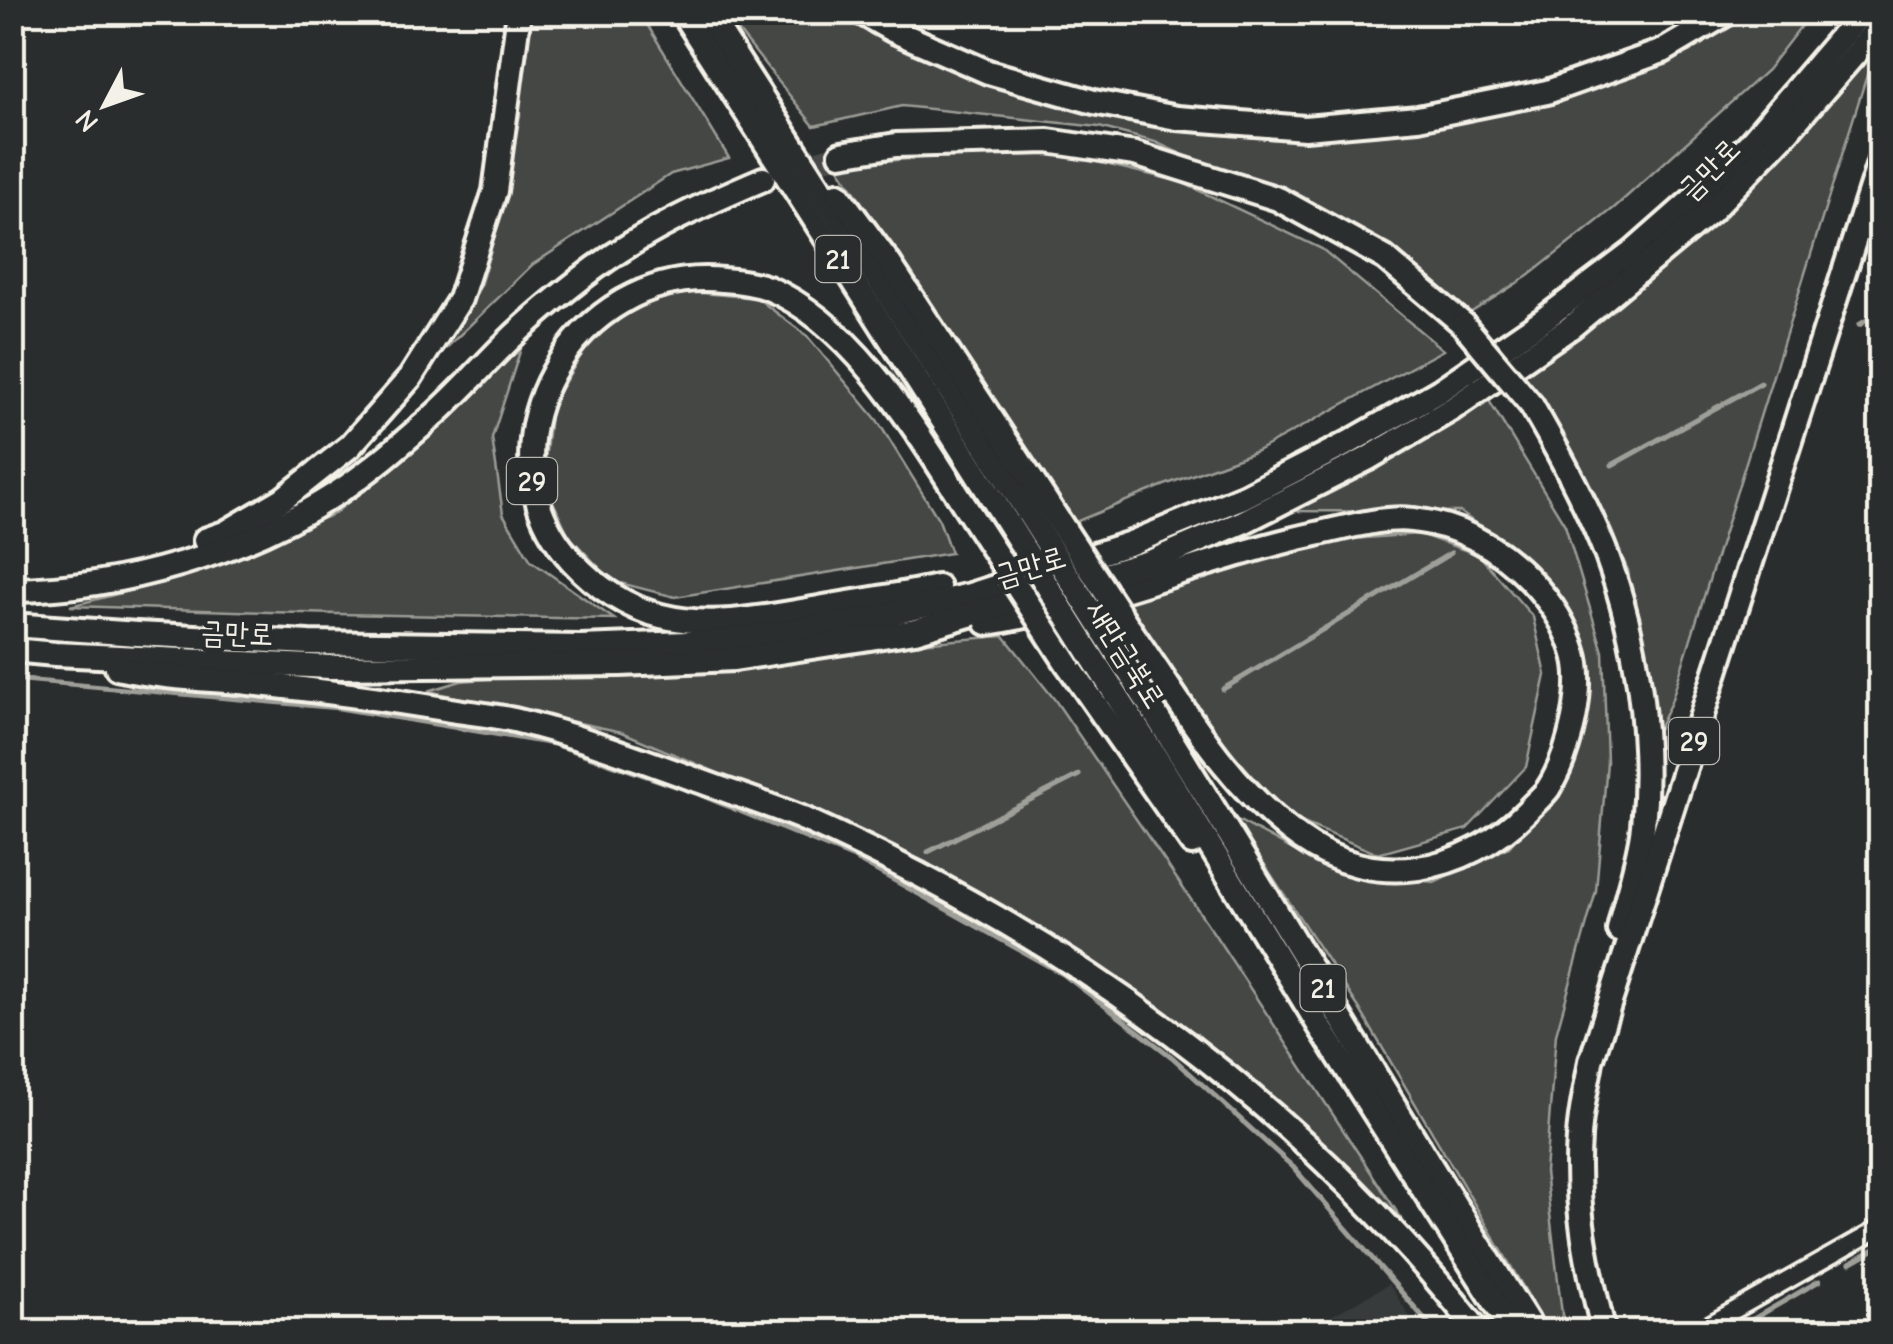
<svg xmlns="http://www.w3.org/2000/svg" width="1893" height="1344" font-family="'Comic Neue','Poor Story',sans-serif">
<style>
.built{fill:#373a3a}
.green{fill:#444645;stroke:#9c9c96;stroke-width:2.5}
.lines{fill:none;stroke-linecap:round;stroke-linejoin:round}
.stream{stroke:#9f9f9a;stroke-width:5}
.trunk-tunnel{stroke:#484a4a;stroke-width:22;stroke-dasharray:22 11;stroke-linecap:butt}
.minor-casing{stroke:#f4f1e8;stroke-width:20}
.tertiary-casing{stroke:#f4f1e8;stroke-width:22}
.trunk-casing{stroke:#f4f1e8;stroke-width:30}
.minor{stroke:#2a2d2e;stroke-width:12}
.tertiary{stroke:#2a2d2e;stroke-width:15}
.trunk{stroke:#2a2d2e;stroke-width:22}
.trunk-bridge-casing{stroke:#f4f1e8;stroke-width:30;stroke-linecap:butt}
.trunk-bridge{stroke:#2a2d2e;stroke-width:22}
.labels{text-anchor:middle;stroke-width:9;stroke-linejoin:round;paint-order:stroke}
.shield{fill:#2a2d2e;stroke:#b7b6b0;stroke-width:2.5}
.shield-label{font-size:28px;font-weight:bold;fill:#f4f1e8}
.street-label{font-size:30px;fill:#f4f1e8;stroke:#2a2d2e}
</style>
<rect width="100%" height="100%" fill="#2a2d2e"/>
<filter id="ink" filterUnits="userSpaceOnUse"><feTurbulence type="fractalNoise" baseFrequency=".01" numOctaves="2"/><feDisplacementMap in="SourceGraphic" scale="20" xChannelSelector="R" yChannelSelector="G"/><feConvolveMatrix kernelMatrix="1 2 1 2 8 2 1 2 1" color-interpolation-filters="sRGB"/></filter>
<g filter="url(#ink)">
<!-- built -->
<path class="built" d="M1389,1284L1419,1331H1304Z"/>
<!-- green -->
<g class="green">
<path d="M515,13H640L729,158L671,174L532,265L435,359L479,289L490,253L520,115Z"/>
<path d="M724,13H834L1063,103L1213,131L1426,129L1594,87L1710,38L1746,13H1811L1767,70L1614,208L1528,276L1470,313L1387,248L1155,142L1099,127L902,106L814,126Z"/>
<path d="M1876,46L1671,702L1653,740L1628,570L1559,426L1521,377L1739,198Z"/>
<path d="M1055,152L1181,182L1322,249L1443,350L1257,451L1162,486L1073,523L837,165L932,157Z"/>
<path d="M691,292L757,298L807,336L877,420L939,520L951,553L675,597L612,581L569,536L543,480L551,405L589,342L640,304Z"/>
<path d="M524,339L492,438L503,514L531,561L614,619L337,614L70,606L165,582L334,514L441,426Z"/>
<path d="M1488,399L1565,525L1603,652L1607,762L1596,891L1556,1034L1545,1172L1564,1331H1549L1359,1008L1234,818L1334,872L1434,882L1509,847L1557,791L1586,727L1588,671L1561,597L1520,556L1460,512L1289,511Z"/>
<path d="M1419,534L1479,555L1533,617L1546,675L1526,767L1467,829L1378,854L1289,817L1205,722L1126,600L1175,583L1326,541Z"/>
<path d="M1004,636L1055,700L1213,932L1418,1244L1197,1034L926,862L622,732L428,691L461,681Z"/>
</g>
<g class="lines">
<!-- stream -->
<g class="stream">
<path d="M1859,325L1880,312"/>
<path d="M1612,465L1761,383"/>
<path d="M12,679L339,708L554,744L698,794L854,858L1063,974L1172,1057L1293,1167L1436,1332"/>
<path d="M1223,689L1451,553"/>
<path d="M928,852L1079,775"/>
<path d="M1850,1263L1880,1246"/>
<path d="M1731,1332L1819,1281"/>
</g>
<!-- trunk-tunnel -->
<path class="trunk-tunnel" d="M787,171L841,154"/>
<defs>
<path id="minor" d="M12,13L14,12"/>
<g id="tertiary">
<path d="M12,1324L24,1332"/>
<path d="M1696,1332L1880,1228"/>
</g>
<g id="trunk">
<path d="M682,12L996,504"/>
<path d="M707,12L1016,494"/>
<path d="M860,12L892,30L988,72L1094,102L1177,118L1305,128L1418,118L1547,92L1663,51L1729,12"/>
<path d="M841,154L896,145L1048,141L1135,154L1278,199L1385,258L1463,324"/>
<path d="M838,194L889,263L1032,480"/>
<path d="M1532,406C1560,454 1587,504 1607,556C1637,638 1652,738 1643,826C1639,861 1626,896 1619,930"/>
<path d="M205,540L225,533L283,499L350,446L410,378L460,299L495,191L519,12"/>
<path d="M938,587C898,596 858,601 819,608C767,617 712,629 661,616C627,608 595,586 572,561C469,447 576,264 723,280C738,281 754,283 768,288C857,325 921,439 972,517"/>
<path d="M12,590C122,589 245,553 337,493C371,471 402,443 432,417C457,395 479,370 502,347C531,318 563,292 595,268C647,230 704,204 763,179"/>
<path d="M987,623C1099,606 1205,558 1316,534C1343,528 1385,516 1413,520C1459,525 1499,547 1531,581C1550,601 1566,625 1574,651C1581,672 1578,698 1574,719C1569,743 1561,769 1548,789C1542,797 1533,804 1527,811C1465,874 1374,891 1300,838C1228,787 1182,705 1133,634"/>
<path d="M12,625L137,634L309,643L581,647L714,642L863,620L970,595L1131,543L1245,496L1350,442L1439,391L1544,319L1633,252L1692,200L1749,144L1862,12"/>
<path d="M1112,645C1256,872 1390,1105 1534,1332"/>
<path d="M12,650L55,654L330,667L620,664L734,659L915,631L1152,561L1243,522L1367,459L1452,409L1571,327L1710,212L1786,133L1880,25"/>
<path d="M1092,657L1162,767L1320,1027L1514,1332"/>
<path d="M1068,665L1192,843"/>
<path d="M117,668C161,678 205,679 249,683C315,690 379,698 444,709C467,713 491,715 514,720C577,735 639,759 700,781C735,794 770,805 804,819C1066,936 1301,1104 1479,1332"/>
<path d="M1604,1332C1588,1269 1574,1203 1579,1138C1580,1112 1587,1086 1591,1061L1880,160"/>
</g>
</defs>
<!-- minor casing -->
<use href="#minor" class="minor-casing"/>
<!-- tertiary casing -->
<use href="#tertiary" class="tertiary-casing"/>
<!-- trunk casing -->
<use href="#trunk" class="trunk-casing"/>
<!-- minor -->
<use href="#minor" class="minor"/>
<!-- tertiary -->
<use href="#tertiary" class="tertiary"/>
<!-- trunk -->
<use href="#trunk" class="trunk"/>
<defs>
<g id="trunk-bridge">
<path d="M1463,324L1532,406"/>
<path d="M1032,480L1133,634"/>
<path d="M1016,494L1112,645"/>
<path d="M996,504L1092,657"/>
<path d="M972,517L1068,665"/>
</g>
</defs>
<!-- trunk-bridge casing -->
<use href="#trunk-bridge" class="trunk-bridge-casing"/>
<!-- trunk-bridge -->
<use href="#trunk-bridge" class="trunk-bridge"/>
</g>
</g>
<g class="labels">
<!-- shield labels -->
<g class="shield">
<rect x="815.5" y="236" width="45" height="46" rx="8"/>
<rect x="507" y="458" width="50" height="46" rx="8"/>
<rect x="1669" y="718" width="50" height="46" rx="8"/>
<rect x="1300.5" y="965" width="45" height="46" rx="8"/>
</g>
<g class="shield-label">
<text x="838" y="269">21</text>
<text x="532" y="491">29</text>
<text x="1694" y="751">29</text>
<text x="1323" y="998">21</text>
</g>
<!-- street labels -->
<g class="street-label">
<text transform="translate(1709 169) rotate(-45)" y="10">금만로</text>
<text transform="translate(1030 566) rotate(-17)" y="10">금만로</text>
<text transform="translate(237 633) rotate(2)" y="10">금만로</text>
<text transform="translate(1126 654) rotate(58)" y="10">새만금북로</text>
</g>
</g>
<!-- margin -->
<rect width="1893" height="1344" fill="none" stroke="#2a2d2e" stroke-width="50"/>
<rect x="25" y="25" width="1843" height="1294" fill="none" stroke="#f4f1e8" stroke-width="4" filter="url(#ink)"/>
<!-- north arrow -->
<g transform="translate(105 105) rotate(229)" stroke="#2a2d2e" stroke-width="8" paint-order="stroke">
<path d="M0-8L18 38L0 25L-18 38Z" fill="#f4f1e8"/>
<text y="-15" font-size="28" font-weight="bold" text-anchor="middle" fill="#f4f1e8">N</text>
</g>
</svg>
